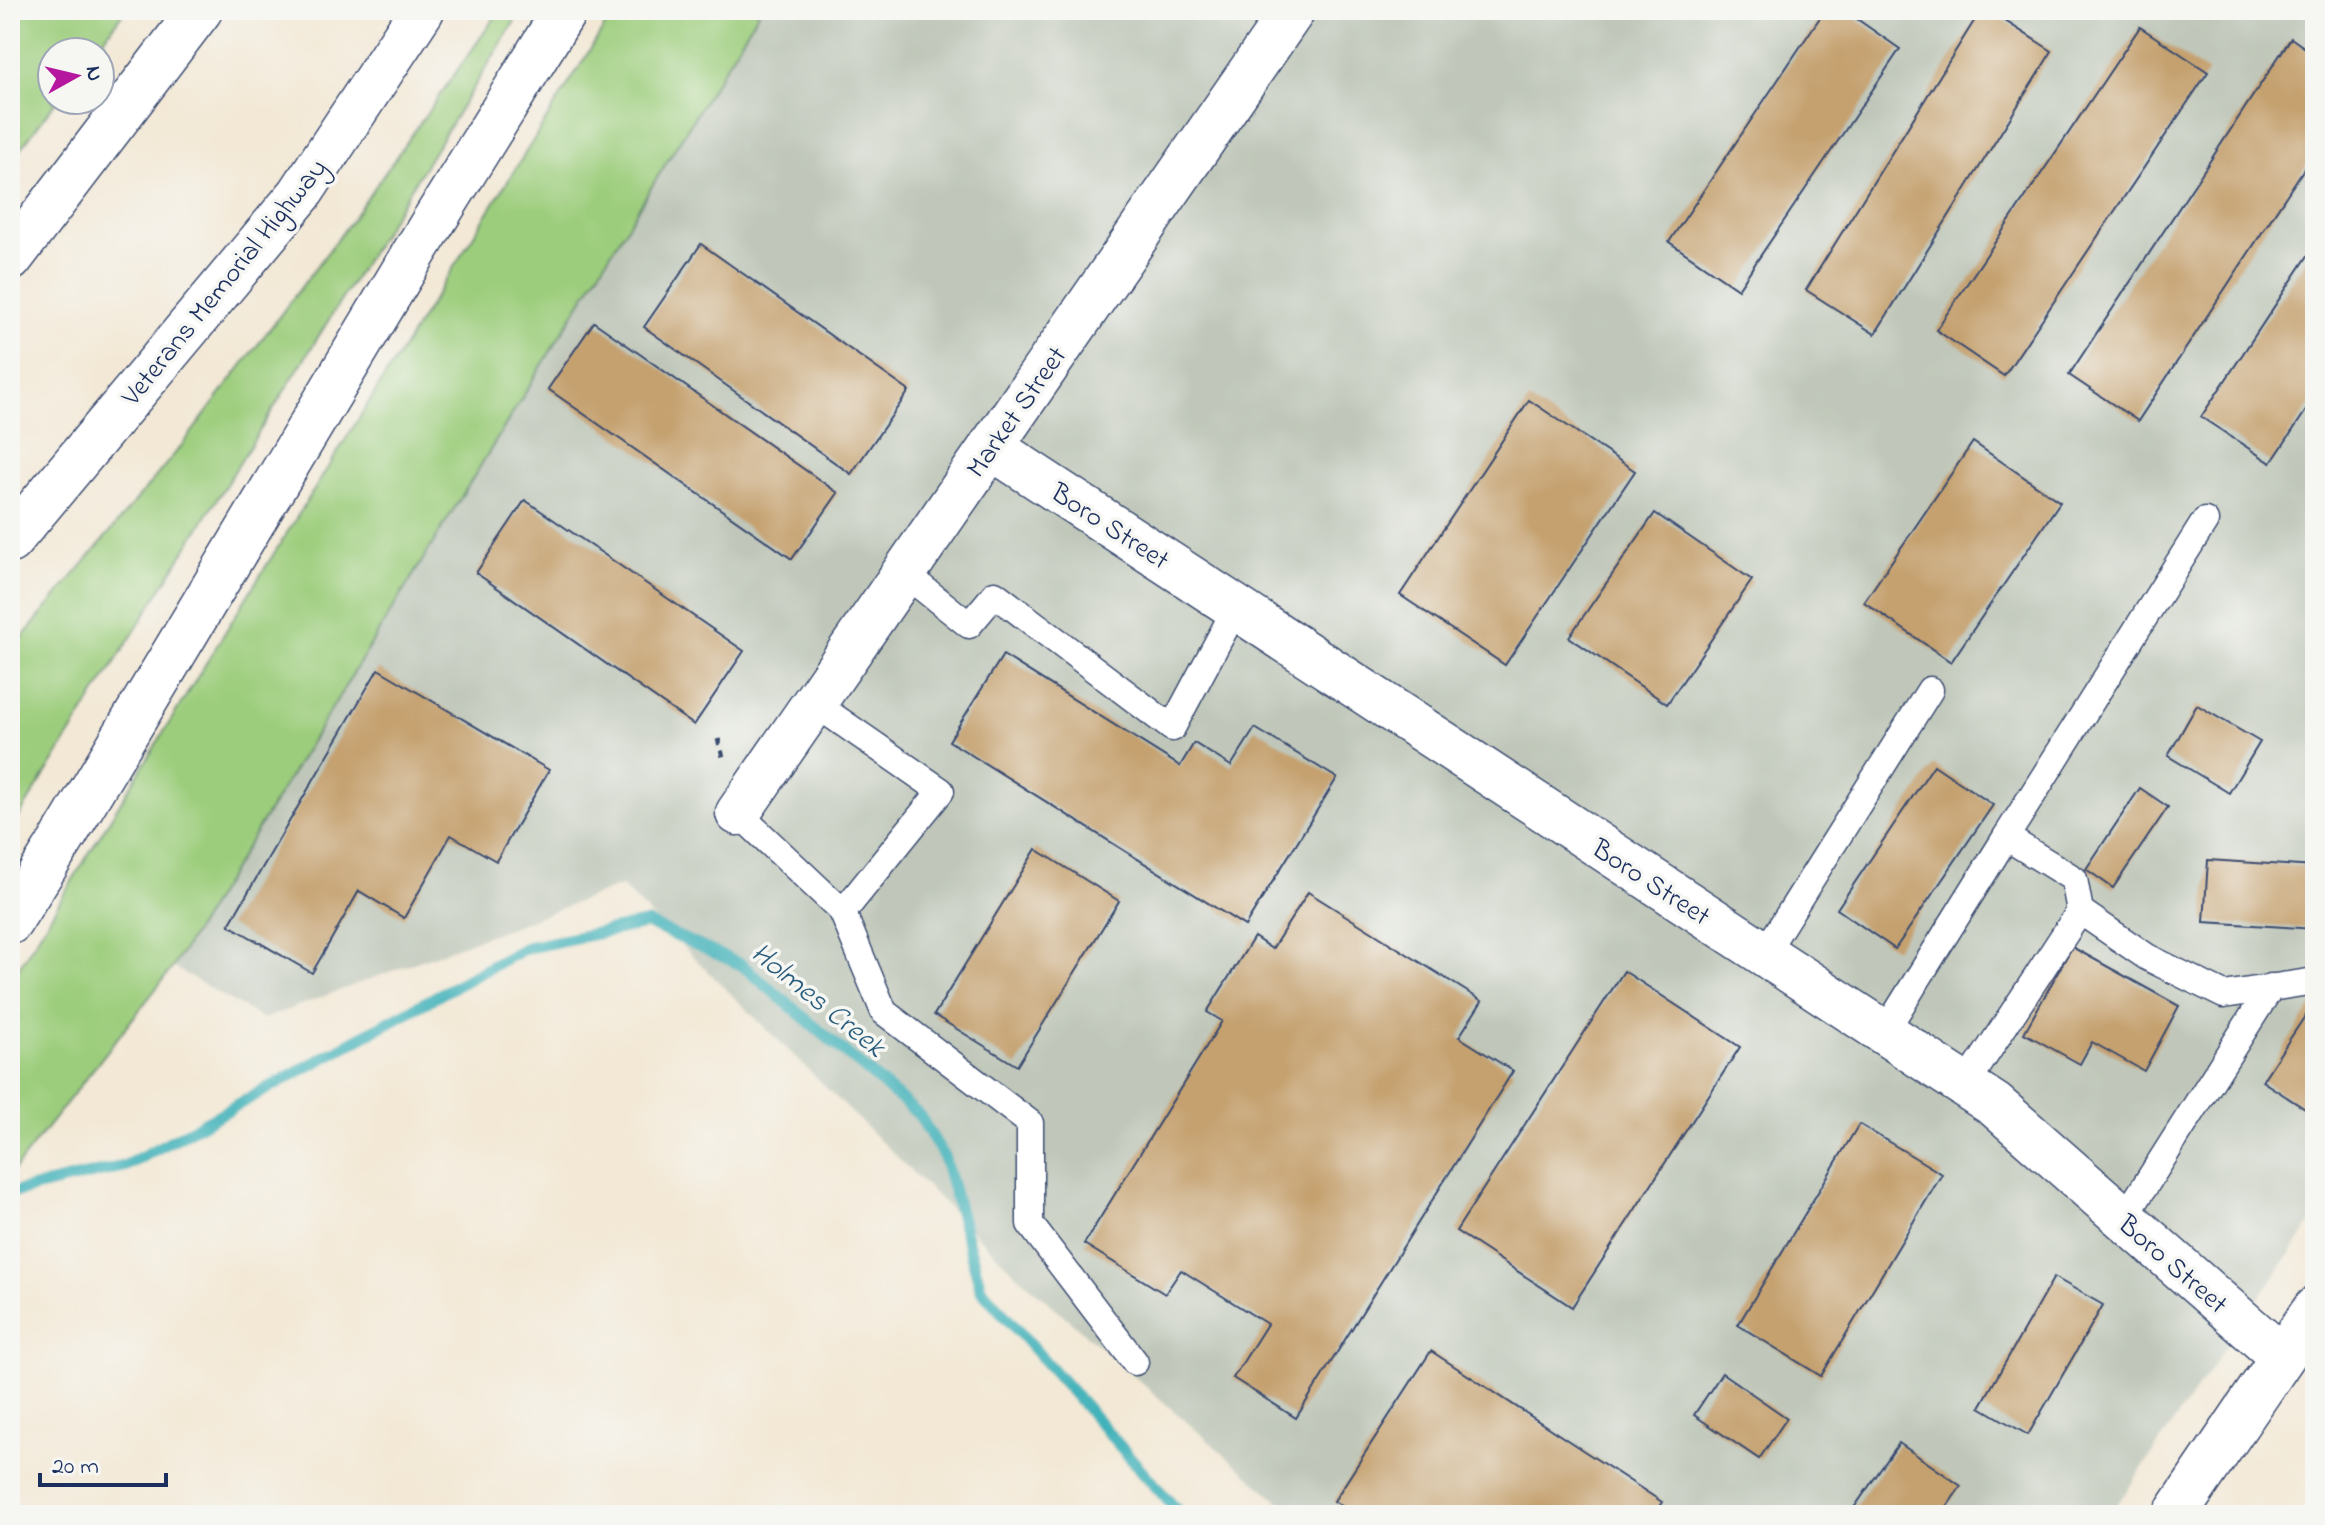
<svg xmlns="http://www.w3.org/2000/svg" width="2325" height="1525" font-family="'Indie Flower',sans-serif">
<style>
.industrial{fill:#c0c7ba}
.green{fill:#9ccd7c;stroke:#5c7e6d;stroke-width:2}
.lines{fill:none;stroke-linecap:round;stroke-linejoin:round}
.stream{stroke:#42b2ba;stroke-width:12}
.building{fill:#c5a170}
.lane-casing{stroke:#3b4b70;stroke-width:29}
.street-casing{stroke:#3b4b70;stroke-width:47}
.secondary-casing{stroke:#3b4b70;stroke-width:47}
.highway-casing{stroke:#3b4b70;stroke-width:47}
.path{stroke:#3b4b70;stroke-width:5;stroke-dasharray:6 6;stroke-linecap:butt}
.lane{stroke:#fff;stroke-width:26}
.street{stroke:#fff;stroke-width:44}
.secondary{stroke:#fff;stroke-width:44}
.highway{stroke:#fff;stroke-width:44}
.labels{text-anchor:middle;stroke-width:7;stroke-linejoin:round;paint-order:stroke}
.street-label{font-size:28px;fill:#1b2f5e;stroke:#f6f6f2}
.water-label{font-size:30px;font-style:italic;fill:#295d7e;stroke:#f6f6f2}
</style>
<rect width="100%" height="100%" fill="#f6f6f2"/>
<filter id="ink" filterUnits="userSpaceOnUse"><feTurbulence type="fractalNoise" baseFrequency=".0125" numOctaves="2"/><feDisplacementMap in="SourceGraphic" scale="16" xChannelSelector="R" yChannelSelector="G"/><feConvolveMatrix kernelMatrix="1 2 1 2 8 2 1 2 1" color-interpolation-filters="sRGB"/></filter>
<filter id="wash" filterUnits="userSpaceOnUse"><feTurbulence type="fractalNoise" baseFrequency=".006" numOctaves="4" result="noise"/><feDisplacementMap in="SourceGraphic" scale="32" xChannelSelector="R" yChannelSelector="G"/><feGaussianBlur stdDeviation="1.8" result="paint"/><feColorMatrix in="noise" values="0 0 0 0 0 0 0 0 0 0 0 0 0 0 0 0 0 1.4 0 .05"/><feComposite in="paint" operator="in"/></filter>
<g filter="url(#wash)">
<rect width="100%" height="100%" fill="#f3e8d5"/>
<!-- industrial -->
<path class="industrial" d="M760,10H2315V1217L2110,1515H1294L1015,1273L621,886L263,1019L173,967Z"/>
<!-- green -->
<g class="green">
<path d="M17,10H125L94,52H52V100H57L10,163V18Z"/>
<path d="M500,10H522L10,831V652L183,444L348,225Z"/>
<path d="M615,10H760L173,967L10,1175V982L243,603Z"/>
</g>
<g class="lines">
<!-- stream -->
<path class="stream" d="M15,1192L125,1166L525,948L647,923L742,965L919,1115L944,1157L981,1289L1181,1515"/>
</g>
<g id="blocks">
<!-- building -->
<g class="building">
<path d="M1825,10H1844L1900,49L1738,289L1669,242Z"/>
<path d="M1981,10H1988L2052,51L1875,334L1806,290Z"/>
<path d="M2140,27L2208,72L2004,376L1936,330Z"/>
<path d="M2291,38L2315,55V152L2138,421L2069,375Z"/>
<path d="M701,244L909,391L851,474L644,327Z"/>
<path d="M2315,245V397L2271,463L2201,417Z"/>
<path d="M594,322L838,493L792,559L548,389Z"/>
<path d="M1529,400L1635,471L1505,665L1400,595Z"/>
<path d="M1973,442L2060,502L1951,662L1864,602Z"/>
<path d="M525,500L744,651L694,725L476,573Z"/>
<path d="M1655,513L1752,580L1667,704L1569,637Z"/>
<path d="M1003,655L1180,766L1194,743L1231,766L1255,728L1337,778L1245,926L949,741Z"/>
<path d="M378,669L549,770L496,861L451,835L404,918L359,891L312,973L229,925Z"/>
<path d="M2197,705L2260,742L2229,793L2168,756Z"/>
<path d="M1934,765L1993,805L1895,949L1837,909Z"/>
<path d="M2140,788L2168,807L2113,888L2086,869Z"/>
<path d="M1036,849L1119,901L1017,1066L934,1015Z"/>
<path d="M2208,860L2315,867V929L2204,922Z"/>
<path d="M1308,892L1482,1001L1459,1037L1513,1071L1296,1418L1233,1378L1267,1324L1181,1270L1165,1294L1084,1244L1222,1021L1207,1012L1254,937L1272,949Z"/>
<path d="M2072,947L2179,1006L2144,1071L2092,1042L2080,1064L2024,1033Z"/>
<path d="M1624,971L1740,1047L1572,1307L1456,1231Z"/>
<path d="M2315,1001V1111L2313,1114L2262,1081Z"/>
<path d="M1859,1124L1942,1174L1821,1376L1738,1325Z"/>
<path d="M2054,1277L2103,1305L2028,1435L1980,1407Z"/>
<path d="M1431,1351L1662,1502L1654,1515H1356L1334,1501Z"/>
<path d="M1722,1373L1787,1418L1759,1459L1694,1415Z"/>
<path d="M1899,1443L1961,1486L1941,1515H1849Z"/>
</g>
</g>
</g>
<g filter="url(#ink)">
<use href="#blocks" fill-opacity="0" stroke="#3b4b70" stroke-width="2"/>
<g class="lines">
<defs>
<g id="lane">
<path d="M904,573L969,625L995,594L1172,728L1236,608"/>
<path d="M738,813L843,912L941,791L814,703"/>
<path d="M2006,837L2205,521"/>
<path d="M842,911L884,1012L1030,1123V1224L1135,1362"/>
<path d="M1764,954L1930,690"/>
<path d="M1884,1033L2006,837L2074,879L2080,911L2147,957L2224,995L2315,981"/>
<path d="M1965,1086L2080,911"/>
<path d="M2124,1219L2271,987"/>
</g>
<g id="street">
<path d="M991,447L1995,1105L2282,1357"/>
<path d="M738,813L1293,10"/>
</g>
<path id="secondary" d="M2175,1515L2315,1309"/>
<g id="highway">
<path d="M10,259L200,10"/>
<path d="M10,541L300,194L422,10"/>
<path d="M10,922L63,838L419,245L565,10"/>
</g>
</defs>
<!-- lane casing -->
<use href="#lane" class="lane-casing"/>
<!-- street casing -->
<use href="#street" class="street-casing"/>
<!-- secondary casing -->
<use href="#secondary" class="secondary-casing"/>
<!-- highway casing -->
<use href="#highway" class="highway-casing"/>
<!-- path -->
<path class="path" d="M718,739L723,757"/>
<!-- lane -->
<use href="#lane" class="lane"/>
<!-- street -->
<use href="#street" class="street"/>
<!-- secondary -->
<use href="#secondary" class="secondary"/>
<!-- highway -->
<use href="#highway" class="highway"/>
</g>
</g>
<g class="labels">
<!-- street labels -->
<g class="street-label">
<text transform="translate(223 281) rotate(-51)" y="10">Veterans Memorial Highway</text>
<text transform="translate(1015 411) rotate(-55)" y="10">Market Street</text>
<text transform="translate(1111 525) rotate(33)" y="10">Boro Street</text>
<text transform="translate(1652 881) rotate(33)" y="10">Boro Street</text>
<text transform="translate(2174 1263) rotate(41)" y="10">Boro Street</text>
</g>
<!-- water labels -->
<g class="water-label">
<text transform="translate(819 999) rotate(39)" y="10">Holmes Creek</text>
</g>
</g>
<!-- margin -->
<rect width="2325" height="1525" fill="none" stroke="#f6f6f2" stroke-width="40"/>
<!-- north arrow -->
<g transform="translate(76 76) rotate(82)"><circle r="38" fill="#f6f6f2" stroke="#9ea6b7" stroke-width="2"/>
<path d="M0-6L14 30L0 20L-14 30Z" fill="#b5179e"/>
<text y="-12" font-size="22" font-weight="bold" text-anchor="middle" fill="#1b2f5e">N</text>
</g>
<!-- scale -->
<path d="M40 1473v12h126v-12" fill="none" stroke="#1b2f5e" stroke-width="4"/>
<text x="52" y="1473" font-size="24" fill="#1b2f5e" stroke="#f6f6f2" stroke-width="6" paint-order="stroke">20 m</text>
</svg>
